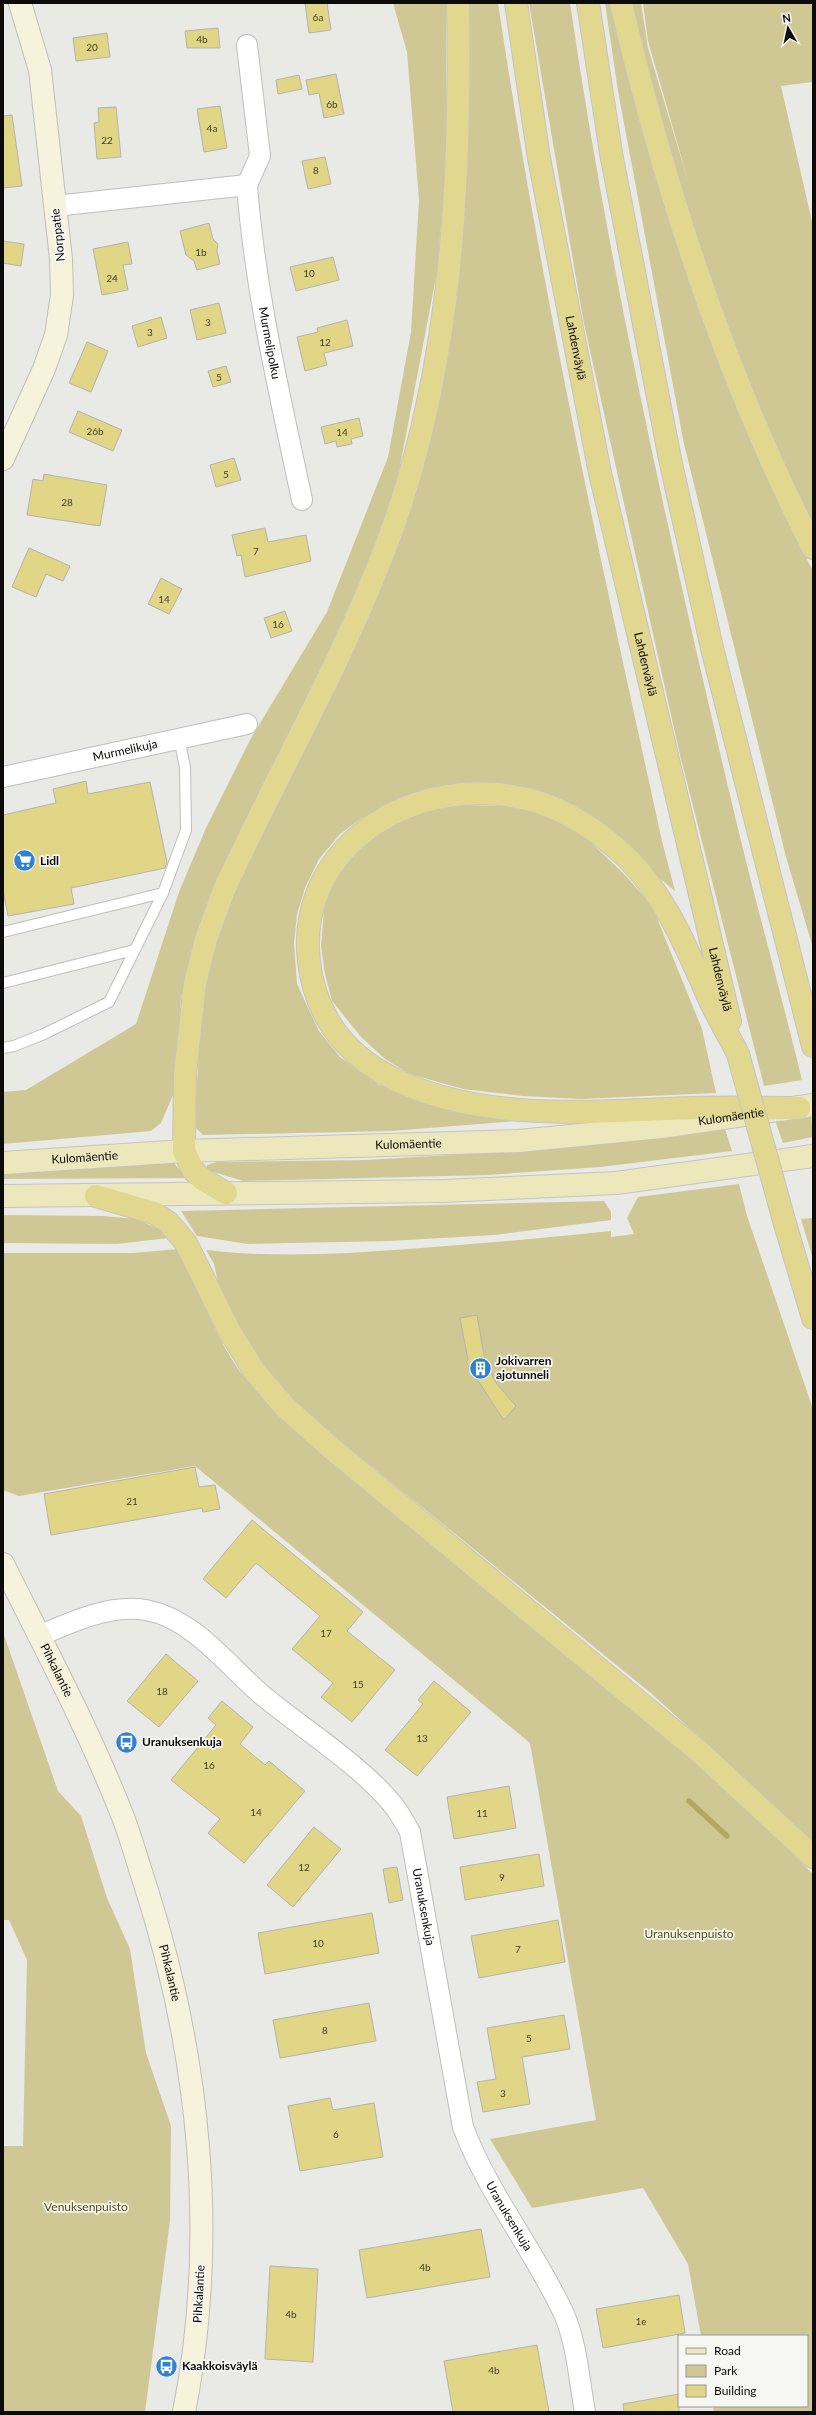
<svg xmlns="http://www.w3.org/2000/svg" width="816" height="2415" font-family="Lato,sans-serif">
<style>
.green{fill:#cfc895}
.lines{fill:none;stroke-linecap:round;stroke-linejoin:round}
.stream{stroke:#b4a859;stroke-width:5.5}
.building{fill:#e1d685;stroke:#b4b3b0}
.lane-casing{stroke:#bfbebb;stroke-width:12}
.street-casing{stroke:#bfbebb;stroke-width:22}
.secondary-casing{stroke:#bfbebb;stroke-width:24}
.primary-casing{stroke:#c5c4c4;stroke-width:24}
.highway-casing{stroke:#c5c4c4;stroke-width:24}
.lane{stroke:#fff;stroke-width:10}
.street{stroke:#fff;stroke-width:20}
.secondary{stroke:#f6f3dd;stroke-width:22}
.primary{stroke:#ede7bc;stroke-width:22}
.highway{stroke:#e1d78f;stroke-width:22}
.highway-bridge-casing{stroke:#c5c4c4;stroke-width:24;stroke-linecap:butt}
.highway-bridge{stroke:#e1d78f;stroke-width:22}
.labels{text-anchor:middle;stroke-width:3.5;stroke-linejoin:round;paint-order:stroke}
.number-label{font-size:10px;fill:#413e29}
.street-label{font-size:12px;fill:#0c0b0a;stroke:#f6f6f2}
.poi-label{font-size:12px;font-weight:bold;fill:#0c0b0a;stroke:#f6f6f2;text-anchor:start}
.park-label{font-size:12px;fill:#564e0f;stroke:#f6f6f2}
</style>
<rect width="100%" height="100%" fill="#e9e9e5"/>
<!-- green -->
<g class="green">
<path d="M393,3H446V163L437,272L396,487L364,571L327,654L208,901L181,997L173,1095L161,1123L151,1131L3,1144V1092L26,1090L136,1024L179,892L206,828L250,740L327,612L388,457L411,332L419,200L407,52Z"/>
<path d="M466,3H498C540,285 601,563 662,841L675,891L574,808L403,799L362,818L340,834L319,859L305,888L297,914L294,943L297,984L319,1031L340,1057L379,1085L447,1107L553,1118L391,1131L203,1135L196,1128L195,1114L203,988L220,924L431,422Z"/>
<path d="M529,3H570C609,270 668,533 730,795C752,890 779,985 802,1080L764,1086L679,751L583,319Z"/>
<path d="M605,3H613L802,550L813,571V948L786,857L684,444L618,91Z"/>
<path d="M631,3H641L648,48L689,184L648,41L643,3H813V82L781,86L813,226V524L763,419L713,290L665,133Z"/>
<path d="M456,805L503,806L538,812L585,837L624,874L652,906L702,1029L716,1093L581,1099L523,1096L463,1089L410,1074L385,1059L361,1037L332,1001L325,974L321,947L324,910L335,875L367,838L412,816Z"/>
<path d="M811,1114L813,1137L783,1143L775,1120Z"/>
<path d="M725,1129L732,1151L600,1167L488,1175L243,1181L207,1170V1165L217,1162L366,1160L551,1149Z"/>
<path d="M149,1162L174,1163L186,1178L3,1179V1172Z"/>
<path d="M739,1184L747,1216L813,1409V1841L652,1694L321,1425L259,1367L218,1283L214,1264L206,1250C274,1258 341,1254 408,1249C476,1244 543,1238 611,1231V1237L634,1234L627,1218L638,1197Z"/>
<path d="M604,1201L611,1212V1220L494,1235L389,1241L248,1244L197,1236L181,1211Z"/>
<path d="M3,1215L102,1216L137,1219L158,1229L168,1238L117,1244L3,1243Z"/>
<path d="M813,1218V1259L801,1219Z"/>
<path d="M178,1249C200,1292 218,1347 250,1384C264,1401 283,1415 299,1431L661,1733L739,1802L813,1874V2412H714L713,2406H807V2336H701L688,2264L643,2188L532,2208L490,2139L596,2120L530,1743L195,1466L19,1496L3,1490V1253H133Z"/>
<path d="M3,1632L58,1791L81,1816L107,1898L130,1949L146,2053L171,2126L170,2221L145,2412H3V2146H23L27,1960L9,1920H3Z"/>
</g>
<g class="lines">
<!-- stream -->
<path class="stream" d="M689,1801L727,1836"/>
</g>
<!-- building -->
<g class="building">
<path d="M305,3H327L331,30L309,33Z"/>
<path d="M218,28L220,48H187L185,31Z"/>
<path d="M107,33L110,57L76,61L73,38Z"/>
<path d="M336,74L344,114L324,118L319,93L309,95L306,80Z"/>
<path d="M299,75L302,89L278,94L276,80Z"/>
<path d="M220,106L227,148L204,152L197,109Z"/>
<path d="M116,107L121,157L97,159L94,123L99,122L98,108Z"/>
<path d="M12,115L22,186L3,188V116Z"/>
<path d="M325,157L331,184L308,189L302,161Z"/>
<path d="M209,223L213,239L218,244L217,251L220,264L197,270L194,261L186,255L180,231Z"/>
<path d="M3,241L24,244L21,266L3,263Z"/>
<path d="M128,242L132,264L123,265L128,290L102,295L93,249Z"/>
<path d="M333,257L339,280L296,291L290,267Z"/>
<path d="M219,303L226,333L197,340L190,310Z"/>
<path d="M161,317L167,338L138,347L132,326Z"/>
<path d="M347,320L353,346L324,353L327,365L305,371L297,337L318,332L317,328Z"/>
<path d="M87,342L108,351L91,392L69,383Z"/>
<path d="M226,366L231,382L213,387L208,371Z"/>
<path d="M78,411L122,430L113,451L69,432Z"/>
<path d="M359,418L363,436L351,439L352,444L337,447L336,441L325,444L321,427Z"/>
<path d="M234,458L241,480L216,487L210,465Z"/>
<path d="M44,474L107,485L100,526L27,515L33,479L43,481Z"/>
<path d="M265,528L268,542L306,535L311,561L245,577L241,555L237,556L232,535Z"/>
<path d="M29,548L70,566L63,581L46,574L36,597L12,587Z"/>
<path d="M161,578L182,589L169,614L148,604Z"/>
<path d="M285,611L292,631L271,638L264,618Z"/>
<path d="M86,781L88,794L150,782L167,862L165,868L71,888L74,904L8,916L3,890V815L56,803L53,789Z"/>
<path d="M477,1315L485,1361L496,1383L516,1406L505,1419H503L466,1362L468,1360L460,1318Z"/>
<path d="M195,1467L199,1487L215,1485L220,1509L203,1512L202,1508L51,1535L44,1494Z"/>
<path d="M252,1520L363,1612L347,1631L395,1670L352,1722L321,1697L333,1683L292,1649L320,1616L256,1563L226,1598L203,1579Z"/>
<path d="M166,1654L198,1681L159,1727L127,1701Z"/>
<path d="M434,1681L471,1712L417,1776L385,1750L423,1704L418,1700Z"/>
<path d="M222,1701L253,1727L240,1744L265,1765L269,1761L305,1791L244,1863L208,1833L220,1819L171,1780L216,1725L208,1718Z"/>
<path d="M509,1786L516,1828L454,1839L447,1797Z"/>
<path d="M314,1827L341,1849L293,1907L267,1885Z"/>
<path d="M539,1854L544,1886L465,1900L460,1867Z"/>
<path d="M397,1867L403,1900L389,1903L383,1869Z"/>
<path d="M372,1913L379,1953L265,1974L258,1933Z"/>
<path d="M558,1920L565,1962L479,1978L471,1936Z"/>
<path d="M369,2003L376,2041L280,2058L273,2020Z"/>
<path d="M564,2015L570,2049L522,2057L530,2104L483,2112L477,2082L496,2079L487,2028Z"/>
<path d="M330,2098L333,2110L374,2103L383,2157L300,2171L288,2106Z"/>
<path d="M481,2229L490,2277L367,2298L359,2250Z"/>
<path d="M270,2266L318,2269L313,2362L265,2359Z"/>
<path d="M679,2295L685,2333L603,2348L596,2309Z"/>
<path d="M537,2345L549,2412H453L444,2361Z"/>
<path d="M679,2394V2412H624L623,2404Z"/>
</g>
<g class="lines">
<defs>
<g id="lane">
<path d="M3,932L163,893"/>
<path d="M3,983L134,950"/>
<path d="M3,1048L14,1046L44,1034L109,1002L163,893L186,830L185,767L179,738"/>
</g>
<g id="street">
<path d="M247,45L260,156L247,185"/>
<path id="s1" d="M55,206L247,185C255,292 280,395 302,500"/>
<path id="s2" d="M3,777L247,724"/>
<path id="s3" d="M39,1636C71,1622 110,1604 146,1610C194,1619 227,1665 262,1695C303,1729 361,1765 394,1806C400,1814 405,1823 410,1832L463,2127C488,2194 534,2249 564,2314C577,2344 579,2380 585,2412"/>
</g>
<g id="secondary">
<path d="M3,459L44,369L56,335L62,295L61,259L40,70L20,3"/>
<path id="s4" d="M3,1564C45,1648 89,1730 123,1817C131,1838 137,1860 144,1881C199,2051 219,2235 184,2412"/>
</g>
<g id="primary">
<path id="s5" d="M3,1163L184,1151L519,1141L661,1127L813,1105"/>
<path d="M3,1196L443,1191L616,1183L813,1156"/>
</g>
<g id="highway">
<path id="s6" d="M516,3L539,158L600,473L730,1021"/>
<path d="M588,3L611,153L670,459L712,648L813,1046"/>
<path d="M621,3C665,191 725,376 813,548"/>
<path d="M738,1054C728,1034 716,1015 707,994C686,946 664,894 626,857C601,833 571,813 538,802C417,765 277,851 314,987C326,1030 356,1061 396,1080C487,1123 597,1111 694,1108C729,1107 764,1108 799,1108"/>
<path d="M226,1193L202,1179L193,1170L184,1151L185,1074L195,983L206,939L224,890C278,772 344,660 389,538C452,368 461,183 458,3"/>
<path d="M96,1196L154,1213L168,1222L186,1243L230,1332L255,1372L284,1406L331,1448L702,1754L813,1857"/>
<path d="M785,1224L813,1318"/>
</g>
</defs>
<!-- lane casing -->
<use href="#lane" class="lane-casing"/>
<!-- street casing -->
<use href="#street" class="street-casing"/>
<!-- secondary casing -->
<use href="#secondary" class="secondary-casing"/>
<!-- primary casing -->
<use href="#primary" class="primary-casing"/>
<!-- highway casing -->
<use href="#highway" class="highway-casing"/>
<!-- lane -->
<use href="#lane" class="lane"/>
<!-- street -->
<use href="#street" class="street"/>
<!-- secondary -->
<use href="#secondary" class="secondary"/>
<!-- primary -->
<use href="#primary" class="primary"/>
<!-- highway -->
<use href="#highway" class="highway"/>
<defs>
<path id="highway-bridge" d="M738,1054L785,1224"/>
</defs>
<!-- highway-bridge casing -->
<use href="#highway-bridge" class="highway-bridge-casing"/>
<!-- highway-bridge -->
<use href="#highway-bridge" class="highway-bridge"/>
</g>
<!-- icons -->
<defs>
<symbol id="supermarket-disc" viewBox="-11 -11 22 22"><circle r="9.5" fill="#3081d1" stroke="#f6f6f2"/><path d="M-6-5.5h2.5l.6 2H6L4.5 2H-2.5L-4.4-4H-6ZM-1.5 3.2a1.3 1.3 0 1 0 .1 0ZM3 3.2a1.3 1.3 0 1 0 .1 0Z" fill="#fff"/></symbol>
<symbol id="building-disc" viewBox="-11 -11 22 22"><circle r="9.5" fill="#3081d1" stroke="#f6f6f2"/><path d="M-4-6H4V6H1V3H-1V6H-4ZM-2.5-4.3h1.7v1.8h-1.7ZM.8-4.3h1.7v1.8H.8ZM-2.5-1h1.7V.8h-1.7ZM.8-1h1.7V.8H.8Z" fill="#fff"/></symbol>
<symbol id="bus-disc" viewBox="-11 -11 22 22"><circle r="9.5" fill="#3081d1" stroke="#f6f6f2"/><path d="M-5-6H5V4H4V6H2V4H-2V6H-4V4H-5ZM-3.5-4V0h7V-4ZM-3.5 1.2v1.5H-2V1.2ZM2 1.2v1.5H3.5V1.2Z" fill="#fff"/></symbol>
</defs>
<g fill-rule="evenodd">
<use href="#supermarket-disc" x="12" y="848" width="25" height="25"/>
<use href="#building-disc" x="468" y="1356" width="25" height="25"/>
<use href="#bus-disc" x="114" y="1730" width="25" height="25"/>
<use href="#bus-disc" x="154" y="2354" width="25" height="25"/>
</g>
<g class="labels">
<!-- number labels -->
<g class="number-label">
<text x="318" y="21">6a</text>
<text x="202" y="43">4b</text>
<text x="92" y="51">20</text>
<text x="332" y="108">6b</text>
<text x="212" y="132">4a</text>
<text x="107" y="144">22</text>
<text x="316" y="174">8</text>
<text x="201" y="256">1b</text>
<text x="309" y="277">10</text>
<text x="112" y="282">24</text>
<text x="208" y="326">3</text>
<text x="150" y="336">3</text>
<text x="325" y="346">12</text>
<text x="219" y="381">5</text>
<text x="95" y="435">26b</text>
<text x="342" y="436">14</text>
<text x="226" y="478">5</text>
<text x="67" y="506">28</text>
<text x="256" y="555">7</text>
<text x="164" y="603">14</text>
<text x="278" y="628">16</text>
<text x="132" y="1505">21</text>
<text x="326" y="1637">17</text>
<text x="358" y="1688">15</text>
<text x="162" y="1695">18</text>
<text x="422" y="1742">13</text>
<text x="209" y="1769">16</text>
<text x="256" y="1816">14</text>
<text x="482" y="1817">11</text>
<text x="304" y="1871">12</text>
<text x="502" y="1881">9</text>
<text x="318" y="1947">10</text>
<text x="518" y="1953">7</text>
<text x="325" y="2034">8</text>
<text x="529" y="2042">5</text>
<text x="503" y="2097">3</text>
<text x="336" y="2138">6</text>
<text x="425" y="2271">4b</text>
<text x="291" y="2318">4b</text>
<text x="641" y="2325">1e</text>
<text x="494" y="2374">4b</text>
</g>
<!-- street labels -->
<g class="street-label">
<text transform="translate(58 235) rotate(-96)" y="4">Norppatie</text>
<text dy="4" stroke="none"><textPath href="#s1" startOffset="353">Murmelipolku</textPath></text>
<text dy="4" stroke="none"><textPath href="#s6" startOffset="350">Lahdenväylä</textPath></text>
<text dy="4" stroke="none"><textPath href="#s6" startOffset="674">Lahdenväylä</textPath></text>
<text dy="4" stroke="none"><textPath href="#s2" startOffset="125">Murmelikuja</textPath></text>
<text dy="4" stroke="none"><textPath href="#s6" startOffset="998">Lahdenväylä</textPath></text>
<text dy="4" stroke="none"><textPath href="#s5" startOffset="730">Kulomäentie</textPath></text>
<text dy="4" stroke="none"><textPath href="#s5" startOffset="406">Kulomäentie</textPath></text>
<text dy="4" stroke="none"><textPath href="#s5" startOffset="82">Kulomäentie</textPath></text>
<text dy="4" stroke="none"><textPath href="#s4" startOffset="119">Pihkalantie</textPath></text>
<text dy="4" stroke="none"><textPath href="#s3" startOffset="537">Uranuksenkuja</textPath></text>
<text dy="4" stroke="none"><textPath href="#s4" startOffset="443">Pihkalantie</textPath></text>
<text dy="4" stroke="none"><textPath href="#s3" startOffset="861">Uranuksenkuja</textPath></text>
<text transform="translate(199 2294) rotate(-87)" y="4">Pihkalantie</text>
</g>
<!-- poi labels -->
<g class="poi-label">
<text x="40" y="865">Lidl</text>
<text x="496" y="1365">Jokivarren<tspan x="496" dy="14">ajotunneli</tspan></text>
<text x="142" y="1746">Uranuksenkuja</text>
<text x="182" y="2370">Kaakkoisväylä</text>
</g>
<!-- park labels -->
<g class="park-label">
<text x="689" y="1938">Uranuksenpuisto</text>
<text x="86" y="2211">Venuksenpuisto</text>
</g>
</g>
<!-- border -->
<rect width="816" height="2415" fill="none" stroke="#0c0b0a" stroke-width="8"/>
<!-- legend -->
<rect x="678" y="2335" width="130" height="72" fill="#f6f6f2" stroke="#989895"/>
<rect x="686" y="2348" width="20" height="6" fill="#ede7bc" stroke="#989895"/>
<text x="714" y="2355" font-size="12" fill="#0c0b0a">Road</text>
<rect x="686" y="2365" width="20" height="12" fill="#cfc895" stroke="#989895"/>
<text x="714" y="2375" font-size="12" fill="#0c0b0a">Park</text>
<rect x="686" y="2385" width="20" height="12" fill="#e1d685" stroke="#989895"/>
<text x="714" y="2395" font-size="12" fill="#0c0b0a">Building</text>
<!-- north arrow -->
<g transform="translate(788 28) rotate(351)" stroke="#f6f6f2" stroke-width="3" paint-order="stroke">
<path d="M0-3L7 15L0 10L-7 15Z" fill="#0c0b0a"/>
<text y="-6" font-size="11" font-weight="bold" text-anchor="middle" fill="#0c0b0a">N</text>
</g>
</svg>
